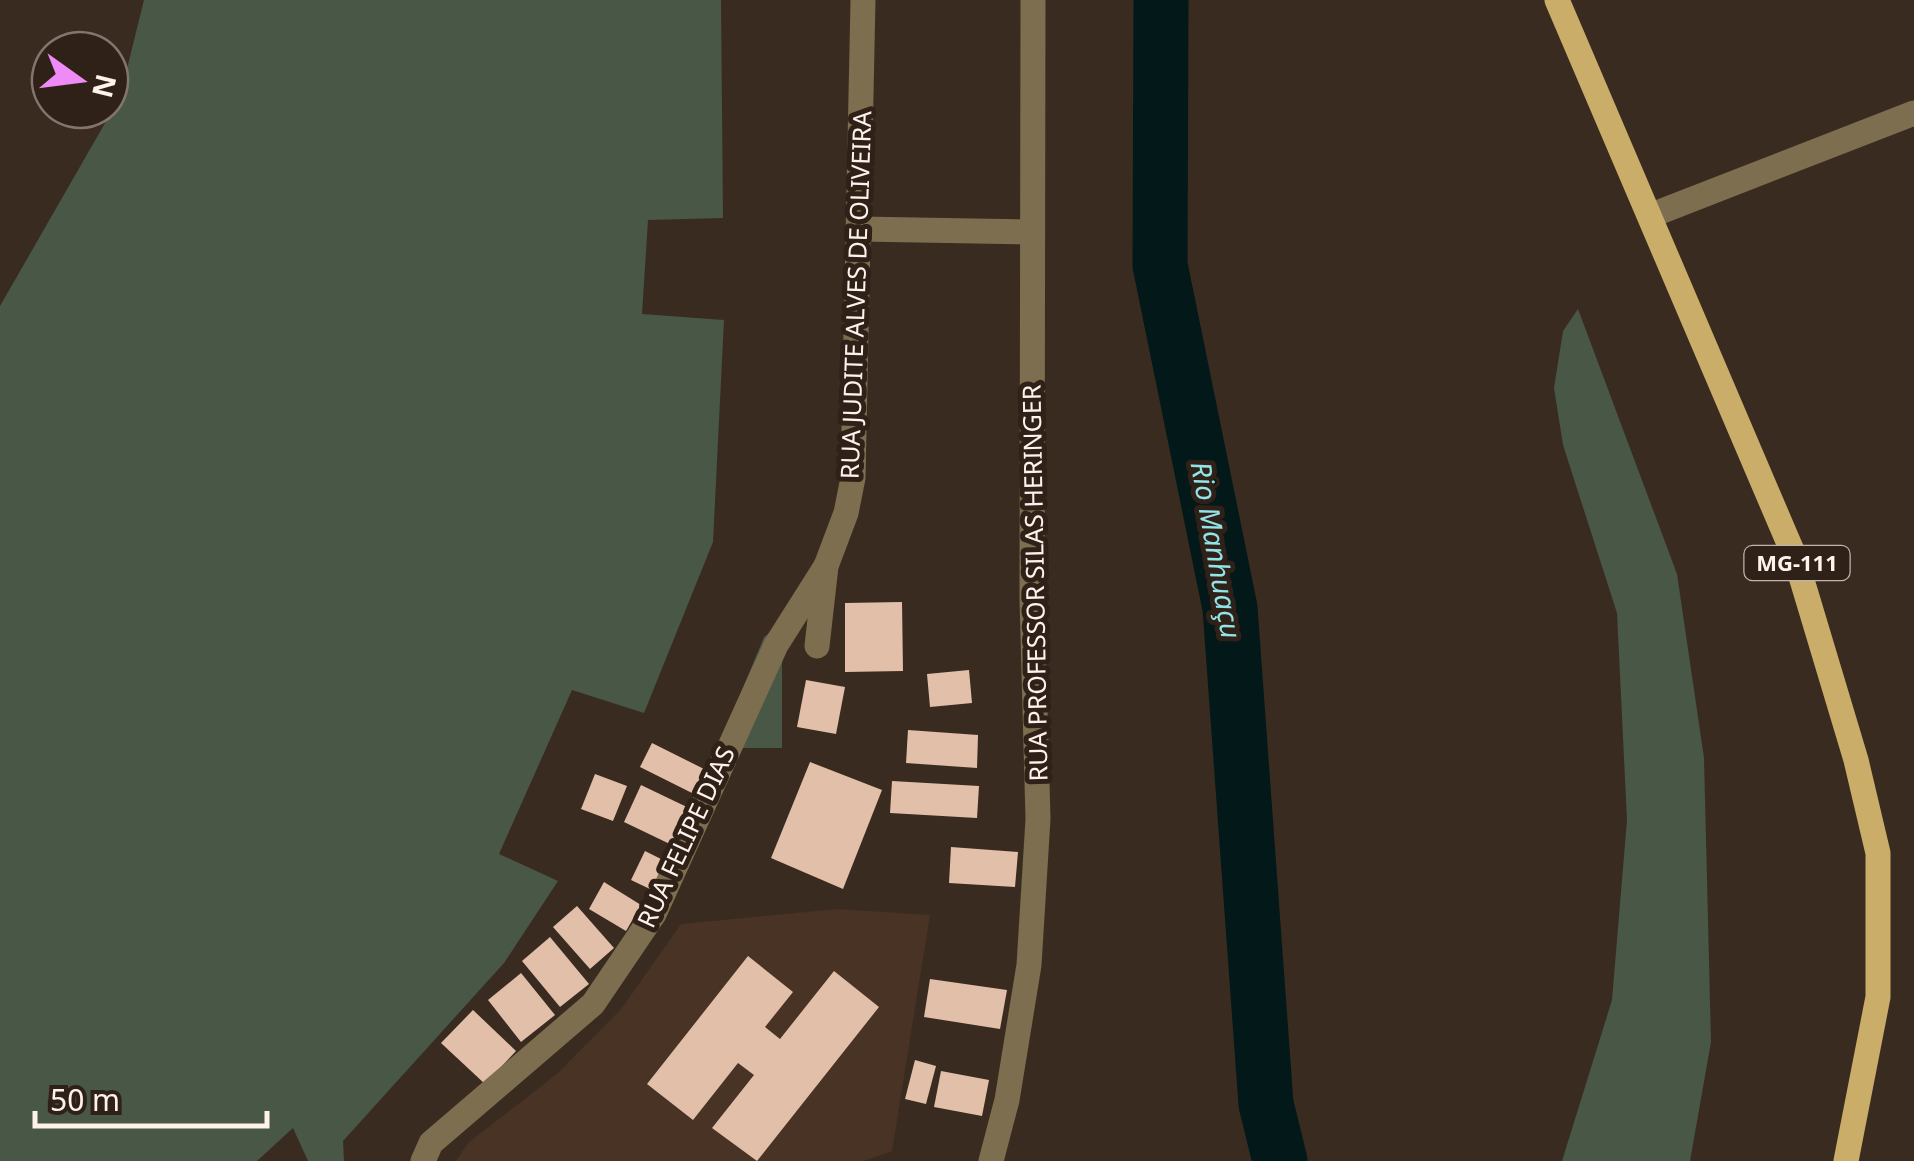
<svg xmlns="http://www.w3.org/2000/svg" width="1914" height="1161" font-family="'Noto Sans',sans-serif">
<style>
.built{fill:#483325}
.green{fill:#485746}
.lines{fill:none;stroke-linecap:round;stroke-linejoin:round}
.river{stroke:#021819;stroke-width:55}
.building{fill:#e2bfa9}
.minor{stroke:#7c6e4e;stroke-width:25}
.primary{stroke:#c9ad68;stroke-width:25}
.labels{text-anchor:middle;stroke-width:10;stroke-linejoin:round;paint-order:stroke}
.shield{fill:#302118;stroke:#c0b4ac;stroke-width:2.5}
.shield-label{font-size:22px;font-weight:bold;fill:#fdf3ec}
.street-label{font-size:25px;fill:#fdf3ec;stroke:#302118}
.water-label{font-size:28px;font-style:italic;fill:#92e4e9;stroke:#302118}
</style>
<rect width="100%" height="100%" fill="#3a2b21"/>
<!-- built -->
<path class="built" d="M836,909L930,915L892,1151L864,1161H456L468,1143L558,1073L622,1008L681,924Z"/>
<!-- green -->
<g class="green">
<path d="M144,0H721L723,218L648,220L642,314L724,320L713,542L644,713L572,690L499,854L558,881L504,963L343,1141L344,1161H308L293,1128L257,1161H0V306L120,97Z"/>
<path d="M1578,309L1677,574L1704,758L1711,1042L1690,1161H1562L1612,1000L1627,820L1617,613L1563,445L1554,388L1563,331Z"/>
<path d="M802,609L782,650V748H718L764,637Z"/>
</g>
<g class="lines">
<!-- river -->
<path class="river" d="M1161,0L1160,265L1230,608L1266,1104L1280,1161"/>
</g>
<!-- building -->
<g class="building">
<path d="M902,602L903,671L845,672V603Z"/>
<path d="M969,670L972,703L930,707L927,674Z"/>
<path d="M806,680L845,687L836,734L797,727Z"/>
<path d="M908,730L978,735L977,768L906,763Z"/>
<path d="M652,743L708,771L696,795L640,767Z"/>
<path d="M810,762L882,790L843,889L771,858Z"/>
<path d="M595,774L627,786L613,821L581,809Z"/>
<path d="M892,781L979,786L977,818L890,813Z"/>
<path d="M641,785L691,809L674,846L624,822Z"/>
<path d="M951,847L1018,852L1015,887L949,883Z"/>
<path d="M645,851L665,861L652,890L631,880Z"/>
<path d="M604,882L641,905L626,931L589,909Z"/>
<path d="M577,906L614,948L590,969L553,927Z"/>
<path d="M550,937L589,984L560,1007L522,961Z"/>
<path d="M748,956L793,992L765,1027L780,1039L834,971L879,1007L757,1161L712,1128L754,1075L738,1063L693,1120L647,1084Z"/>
<path d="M521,973L555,1015L521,1042L488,1000Z"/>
<path d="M930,979L1007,990L1000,1029L924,1017Z"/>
<path d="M473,1010L516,1051L485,1084L441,1043Z"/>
<path d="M915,1060L936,1066L926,1104L905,1099Z"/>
<path d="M941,1071L989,1080L982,1116L934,1107Z"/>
</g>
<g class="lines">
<!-- minor -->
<g class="minor">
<path d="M1652,215L1914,113"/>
<path d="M859,229L1032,232"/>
<path d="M817,646L826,566L846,513L853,478L863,0"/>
<path d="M423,1161L431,1143L593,1004L654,914L776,645L826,566"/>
<path d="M991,1161L1007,1100L1029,965L1038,819L1032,600L1033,0"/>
</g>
<!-- primary -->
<path class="primary" d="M1557,0L1796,560L1856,760L1878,853V997L1846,1161"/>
</g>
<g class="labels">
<!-- shield labels -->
<rect class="shield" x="1744.5" y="546" width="105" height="34" rx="8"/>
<g class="shield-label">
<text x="1797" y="571">MG-111</text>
</g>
<!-- street labels -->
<g class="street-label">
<text transform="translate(856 295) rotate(-88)" y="9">RUA JUDITE ALVES DE OLIVEIRA</text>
<text transform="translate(1035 583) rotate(-91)" y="9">RUA PROFESSOR SILAS HERINGER</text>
<text transform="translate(686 837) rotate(-65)" y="9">RUA FELIPE DIAS</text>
</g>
<!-- water labels -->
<g class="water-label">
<text transform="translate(1216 550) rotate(80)" y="10">Rio Manhuaçu</text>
</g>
</g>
<!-- north arrow -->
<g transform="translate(80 80) rotate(104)"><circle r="48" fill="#302118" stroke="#82756d" stroke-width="2.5"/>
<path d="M0-8L18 38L0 25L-18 38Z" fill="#ef8bf6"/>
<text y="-15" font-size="28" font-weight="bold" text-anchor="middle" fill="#fdf3ec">N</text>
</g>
<!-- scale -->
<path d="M35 1111v15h232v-15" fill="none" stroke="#fdf3ec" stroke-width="5"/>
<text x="50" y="1111" font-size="30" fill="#fdf3ec" stroke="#302118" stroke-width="8" paint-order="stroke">50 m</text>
</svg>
